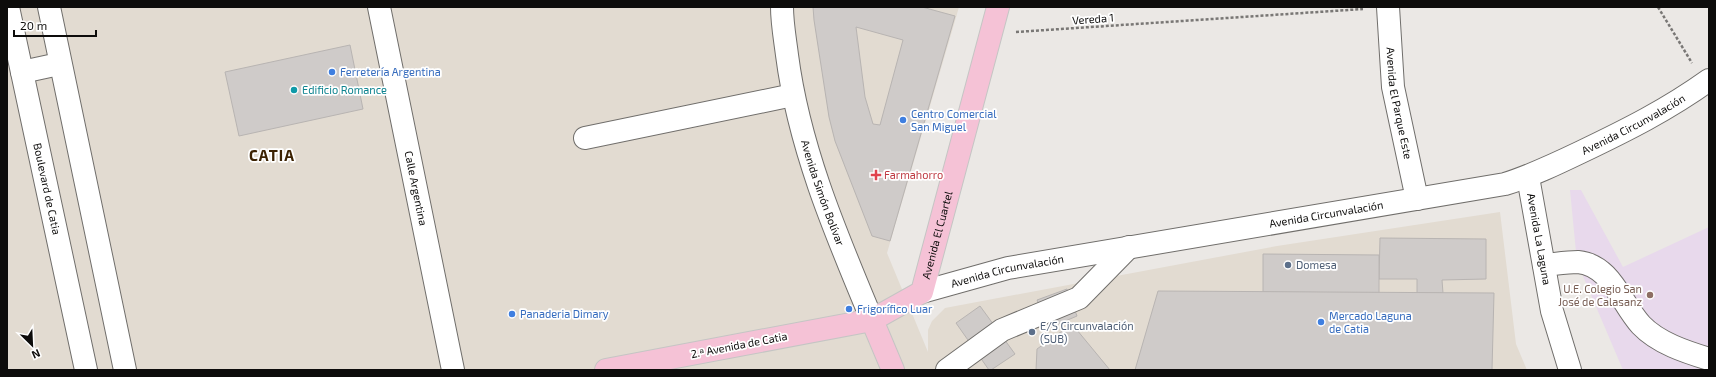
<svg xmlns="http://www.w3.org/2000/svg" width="1716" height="377" font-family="'Exo 2',sans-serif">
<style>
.built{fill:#e2dbd1}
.education{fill:#e8d9ec}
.building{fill:#cfcbc9;stroke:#b8b4b2;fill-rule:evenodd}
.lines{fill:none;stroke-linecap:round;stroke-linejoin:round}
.minor-casing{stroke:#706e6b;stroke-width:24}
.major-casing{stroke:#c5c5c4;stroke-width:24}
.path{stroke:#797775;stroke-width:2.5;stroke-dasharray:3 2;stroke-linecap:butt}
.minor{stroke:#fff;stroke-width:22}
.major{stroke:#f5c2d6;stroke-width:22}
.shop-dot{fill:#3f7fe0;stroke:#fff;stroke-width:1.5}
.culture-dot{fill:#0f9aa8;stroke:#fff;stroke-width:1.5}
.health-dot{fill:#e0444e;stroke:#fff;stroke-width:1.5}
.service-dot{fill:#5c6f8a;stroke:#fff;stroke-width:1.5}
.education-dot{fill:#8d6e63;stroke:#fff;stroke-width:1.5}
.labels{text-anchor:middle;stroke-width:3.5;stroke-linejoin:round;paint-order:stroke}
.street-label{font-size:11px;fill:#0d0c0b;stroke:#fff}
.shop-label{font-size:11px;fill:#366cbe;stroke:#fff;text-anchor:start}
.culture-label{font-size:11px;fill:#0d838f;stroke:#fff;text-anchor:start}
.health-label{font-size:11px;fill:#be3a42;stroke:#fff;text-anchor:start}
.service-label{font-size:11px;fill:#4e5e75;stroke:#fff;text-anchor:start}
.education-label{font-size:11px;fill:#785e54;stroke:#fff;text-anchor:end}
.district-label{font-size:15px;font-weight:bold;letter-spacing:1px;fill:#3c2202;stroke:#fff}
</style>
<rect width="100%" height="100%" fill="#ebe8e5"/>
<!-- built -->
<path class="built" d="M7,7H959L887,253L928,352V330L932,321L945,308L1277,246L1500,212L1516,344L1527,370H7Z"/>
<!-- education -->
<path class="education" d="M1570,190H1581L1623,267L1709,227V370H1623L1577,262Z"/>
<!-- building -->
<g class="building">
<path d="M813,7H922L955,16L890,241L872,236L835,141L829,117L814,20ZM856,27L903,40L880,125L873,124L865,97Z"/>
<path d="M350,45L363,109L239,136L225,72Z"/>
<path d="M1380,238L1486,239V279L1442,280L1443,293H1417V279H1379Z"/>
<path d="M1263,254L1379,255V293L1263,292Z"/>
<path d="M1067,289L1077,316L1049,328L1037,300Z"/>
<path d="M1158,291L1494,293L1492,370H1135Z"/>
<path d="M980,306L1015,354L991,370H989L956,323Z"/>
<path d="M1072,324L1110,370H1036L1037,349Z"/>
</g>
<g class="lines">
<defs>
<g id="minor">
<path id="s1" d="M8,7L86,370"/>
<path d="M49,7L125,370"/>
<path id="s2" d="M379,7L453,370"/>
<path id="s3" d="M782,7C782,23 785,39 787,55C799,148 836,234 872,320"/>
<path id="s4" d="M1388,7L1393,87L1417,199"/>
<path d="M22,72L59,64"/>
<path d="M585,138L793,95"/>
<path id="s5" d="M1528,177L1552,311L1570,370"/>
<path d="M1544,265C1555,264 1567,262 1578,262C1611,265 1621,303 1641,325C1658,343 1686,352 1709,359"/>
<path id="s6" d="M922,292L1008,268L1505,184C1531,176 1556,164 1581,152C1627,130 1667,110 1709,80"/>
<path d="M947,370L1002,330L1079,298L1129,247"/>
</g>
<g id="major">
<path d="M872,320L893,370"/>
<path id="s7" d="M606,370L872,320L922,292L998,7"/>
</g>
</defs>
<!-- minor casing -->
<use href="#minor" class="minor-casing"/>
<!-- major casing -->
<use href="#major" class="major-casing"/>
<!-- path -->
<g class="path">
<path d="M1658,7L1692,63"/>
<path d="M1016,32L1363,9"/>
</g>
<!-- minor -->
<use href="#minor" class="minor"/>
<!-- major -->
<use href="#major" class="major"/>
</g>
<!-- markers -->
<g class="shop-dot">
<circle cx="332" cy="72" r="4"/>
<circle cx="903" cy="120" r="4"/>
<circle cx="849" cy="309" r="4"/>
<circle cx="512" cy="314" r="4"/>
<circle cx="1321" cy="322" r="4"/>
</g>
<circle class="culture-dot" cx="294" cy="90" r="4"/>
<path class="health-dot" d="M874 169h4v4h4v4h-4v4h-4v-4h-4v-4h4z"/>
<g class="service-dot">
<circle cx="1288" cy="265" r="4"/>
<circle cx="1032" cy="332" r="4"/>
</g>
<circle class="education-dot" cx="1650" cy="295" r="4"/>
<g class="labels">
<!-- street labels -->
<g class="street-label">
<text transform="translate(1093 19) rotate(-4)" y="4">Vereda 1</text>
<text dy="4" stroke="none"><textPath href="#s4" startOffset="97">Avenida El Parque Este</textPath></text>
<text dy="4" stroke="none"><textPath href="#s6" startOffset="735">Avenida Circunvalación</textPath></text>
<text dy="4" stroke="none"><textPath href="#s1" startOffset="186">Boulevard de Catia</textPath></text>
<text dy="4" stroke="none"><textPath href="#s2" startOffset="185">Calle Argentina</textPath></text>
<text dy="4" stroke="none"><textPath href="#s3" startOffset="191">Avenida Simón Bolívar</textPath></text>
<text dy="4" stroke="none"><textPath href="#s6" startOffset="412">Avenida Circunvalación</textPath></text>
<text dy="4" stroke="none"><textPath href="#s7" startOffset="387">Avenida El Cuartel</textPath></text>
<text dy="4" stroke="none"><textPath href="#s5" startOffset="63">Avenida La Laguna</textPath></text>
<text dy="4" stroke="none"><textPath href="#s6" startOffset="88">Avenida Circunvalación</textPath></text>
<text transform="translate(739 345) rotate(-11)" y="4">2.ª Avenida de Catia</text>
</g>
<!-- shop labels -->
<g class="shop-label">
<text x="340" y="76">Ferretería Argentina</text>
<text x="911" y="118">Centro Comercial<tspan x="911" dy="13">San Miguel</tspan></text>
<text x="857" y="313">Frigorífico Luar</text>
<text x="520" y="318">Panaderia Dimary</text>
<text x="1329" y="320">Mercado Laguna<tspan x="1329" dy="13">de Catia</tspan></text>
</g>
<!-- culture labels -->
<g class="culture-label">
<text x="302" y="94">Edificio Romance</text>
</g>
<!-- health labels -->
<g class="health-label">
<text x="884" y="179">Farmahorro</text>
</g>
<!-- service labels -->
<g class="service-label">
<text x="1296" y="269">Domesa</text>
<text x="1040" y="330">E/S Circunvalación<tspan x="1040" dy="13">(SUB)</tspan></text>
</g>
<!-- education labels -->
<g class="education-label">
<text x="1642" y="293">U.E. Colegio San<tspan x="1642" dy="13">José de Calasanz</tspan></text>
</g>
<!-- district labels -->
<g class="district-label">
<text x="272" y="161">CATIA</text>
</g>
</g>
<!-- border -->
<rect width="1716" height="377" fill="none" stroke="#0d0c0b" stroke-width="16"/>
<!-- north arrow -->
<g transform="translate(32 345) rotate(156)" stroke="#ffffff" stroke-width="3" paint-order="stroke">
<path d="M0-3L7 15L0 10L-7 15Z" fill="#0d0c0b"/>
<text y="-6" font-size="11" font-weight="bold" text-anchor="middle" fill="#0d0c0b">N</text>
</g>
<!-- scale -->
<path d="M14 30v6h82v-6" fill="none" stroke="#0d0c0b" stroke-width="2"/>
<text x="20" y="30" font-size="12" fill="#0d0c0b" stroke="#ffffff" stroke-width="3" paint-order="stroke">20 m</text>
</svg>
